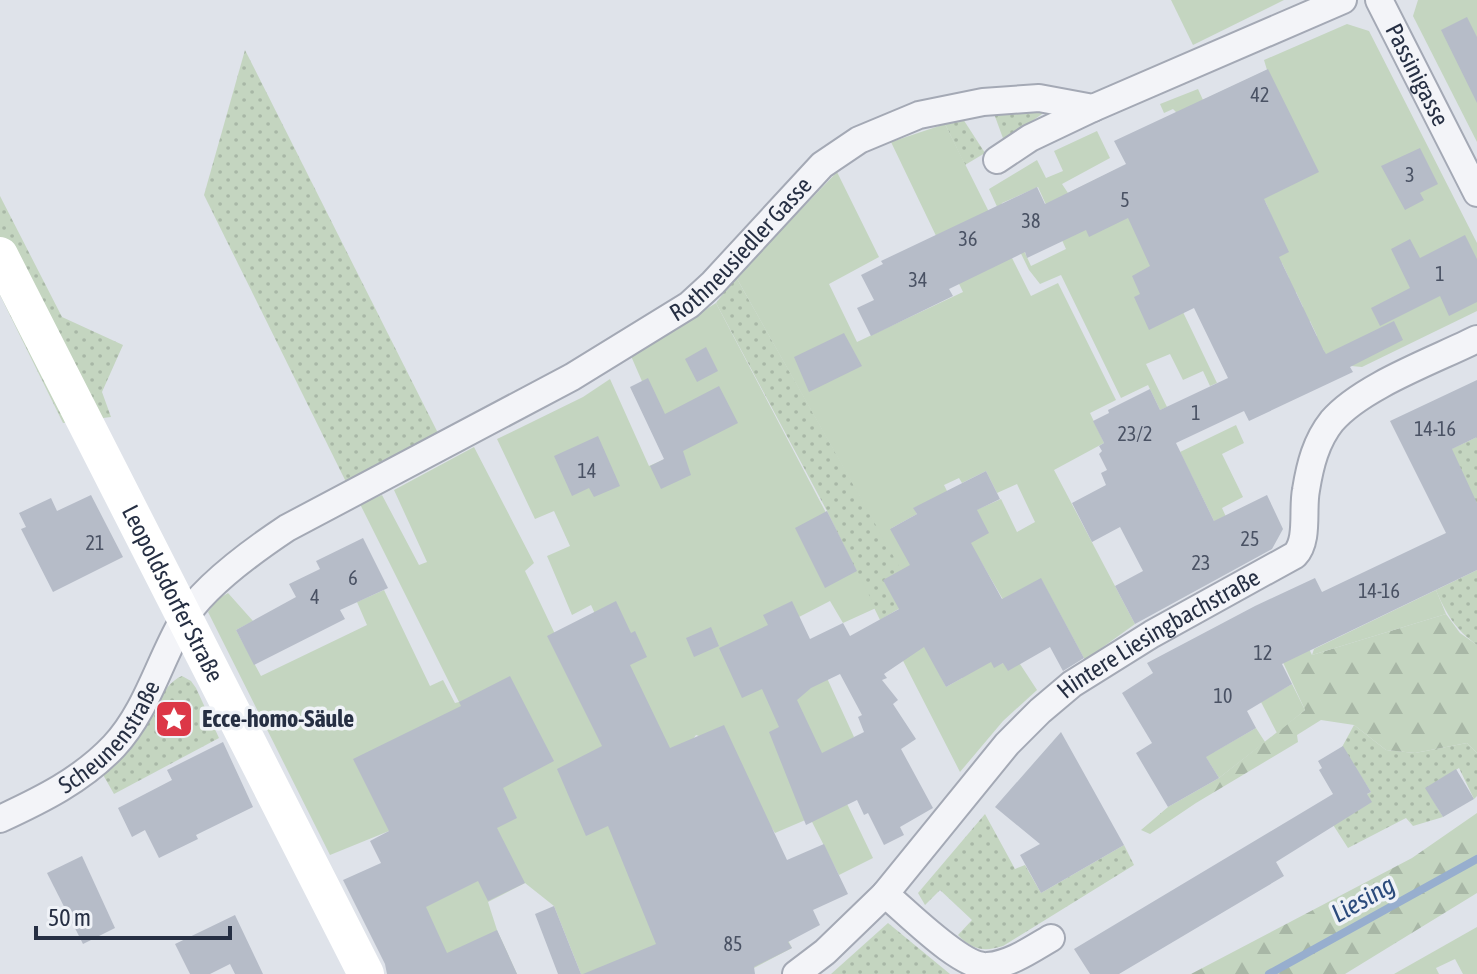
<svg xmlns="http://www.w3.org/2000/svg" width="1477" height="974" font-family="'Asap Condensed',sans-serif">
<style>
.grass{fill:url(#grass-dots)}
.forest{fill:url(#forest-firs)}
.garden{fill:#c4d5c0;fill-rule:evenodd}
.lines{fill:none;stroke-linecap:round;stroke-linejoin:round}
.stream{stroke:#97aece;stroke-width:8}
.building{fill:#b6bcc8;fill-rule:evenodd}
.minor-casing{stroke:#a4a9b5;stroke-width:30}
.minor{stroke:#f3f4f8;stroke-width:26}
.secondary{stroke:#fff;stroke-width:36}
.labels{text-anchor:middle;stroke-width:7;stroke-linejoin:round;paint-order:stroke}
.number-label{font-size:20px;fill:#4a5264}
.street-label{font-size:24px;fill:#262f43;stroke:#eff2f7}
.poi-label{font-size:24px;font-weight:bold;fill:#262f43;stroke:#eff2f7;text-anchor:start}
.water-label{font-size:26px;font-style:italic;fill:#2c4b7c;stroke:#eff2f7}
</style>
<defs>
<pattern id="grass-dots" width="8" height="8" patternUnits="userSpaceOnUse" patternTransform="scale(2)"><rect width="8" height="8" fill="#c4d5c0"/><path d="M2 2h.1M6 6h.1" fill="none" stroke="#a8b7a6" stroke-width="1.8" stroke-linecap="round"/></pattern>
<pattern id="forest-firs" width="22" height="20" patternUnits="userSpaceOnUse" patternTransform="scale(2)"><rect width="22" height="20" fill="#c4d5c0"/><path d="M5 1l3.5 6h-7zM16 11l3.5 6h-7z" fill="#a8b7a6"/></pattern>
</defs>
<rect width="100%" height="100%" fill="#dfe3ea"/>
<!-- grass -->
<g class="grass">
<path d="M245,50L440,437L348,486L204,195Z"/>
<path d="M1043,110L1042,114L1004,141L993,111Z"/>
<path d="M963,119L985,153L965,165L945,124Z"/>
<path d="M0,196L62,317L123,345L102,392L111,417L63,423L0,295Z"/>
<path d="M736,277L902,570L900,608L880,620L827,511L716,303Z"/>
<path d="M1477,437V518L1445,452Z"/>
<path d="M1477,570V645C1456,630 1446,614 1436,590Z"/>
<path d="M182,676L191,681L196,688L219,738L114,794L102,773C114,763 125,754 134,742C147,724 161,684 182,676Z"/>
<path d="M1354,725L1386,750L1415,753L1467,743L1477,753V796L1474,799L1459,768L1426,788L1443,817L1413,826L1406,818L1348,848L1328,817L1371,792L1342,747Z"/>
<path d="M985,814L1015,869L1025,865L1041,893L1124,845L1134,865L1003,946C984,952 972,950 958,935L972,920L940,890L925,905L918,893Z"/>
<path d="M888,923L950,974H831Z"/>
</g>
<!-- forest -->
<g class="forest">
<path d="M1283,596L1312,655L1446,614L1460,633L1477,645V753L1467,743L1415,753L1386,750L1354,725L1321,720L1297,735L1298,742L1196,803L1150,834L1141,830L1168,807L1219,778L1305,710L1257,606Z"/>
<path d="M1477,813V893L1345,974H1191L1412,858Z"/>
</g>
<!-- garden -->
<g class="garden">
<path d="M1171,0H1284L1193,45Z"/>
<path d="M1418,0H1477V142L1413,16Z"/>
<path d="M1347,24L1369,31L1477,243V311L1362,367L1330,364L1323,349L1308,356L1317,336L1310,321L1294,328L1303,307L1296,292L1281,299L1289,278L1282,263L1267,269L1271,215L1266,203L1173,109L1164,113L1160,104L1198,89L1203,100L1267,70L1264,60Z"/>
<path d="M945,124L1031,296L1058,283L1116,400L1090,413L1104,443L1054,470L1135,624L1085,660L1041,579L1005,603L980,560L994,667L1003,663L1020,664L1037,690L1003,721L960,772L897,649L920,635L946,687L962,678L736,277L837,172L879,257L829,284L857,342L963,292L891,142ZM986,471L997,493L1017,484L1035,522L1017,532L1001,499L976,510L890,529L917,514L914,508L948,493L944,485L959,478L962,483Z"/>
<path d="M1097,131L1110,158L1062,184L1068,193L1115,170L1217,383L1210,386L1203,371L1183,380L1170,354L1146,364L1167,407L1160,410L1148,385L1121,398L1061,275L1040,284L1029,270L1009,229L1013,227L1031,266L1066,249L1038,187L1002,203L999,211L989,189L1037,160L1046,178L1063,171L1054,151Z"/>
<path d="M716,303L876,608L843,623L830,601L799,617L854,737L826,760L873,858L839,875L810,818L775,833L717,742L696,735L677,763L748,862L792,948L754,968L696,974H581L554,906L525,883L488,902L497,930L517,974H455L389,831L330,855L208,612L218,599L228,593L253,621L236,630L261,676L367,625L357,602L384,590L430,686L443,680L455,703L459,702L360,504L382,495L419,565L427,562L394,490L474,447L534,563L525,571L646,825L683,809L591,605L572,615L547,556L570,546L554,511L535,519L497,439L583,397L610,379L649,466L674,455L631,356Z"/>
<path d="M1236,425L1244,443L1222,454L1243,497L1222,508L1227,519L1216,525L1180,452Z"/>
<path d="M1436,590L1446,614L1312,655L1314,649Z"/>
<path d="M1292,684L1305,710L1277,733L1261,702Z"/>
<path d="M1183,721L1214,752L1256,728L1265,742L1219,778Z"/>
<path d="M1477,927V974H1463L1455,959L1436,968L1439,974H1394Z"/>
</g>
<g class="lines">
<!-- stream -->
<path class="stream" d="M1269,974L1477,859"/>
</g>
<!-- building -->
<g class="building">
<path d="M1467,17L1477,37V103L1441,30Z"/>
<path d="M1268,69L1319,172L1264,199L1289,252L1279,257L1323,349L1326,354L1394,321L1403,340L1350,367L1353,372L1249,421L1244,411L1176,443L1214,521L1267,495L1283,529L1272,549L1135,624L1115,586L1143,571L1120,527L1092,542L1072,503L1106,485L1101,473L1107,470L1099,454L1102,451L1099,446L1104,443L1093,421L1109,413L1108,410L1150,389L1160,410L1228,378L1194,308L1149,330L1134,297L1140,294L1132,276L1150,266L1128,218L1089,237L1086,230L1027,258L1025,252L949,289L953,296L871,336L857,308L874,300L861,275L883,264L881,261L1037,187L1045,204L1126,164L1114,141Z"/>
<path d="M1420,148L1438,184L1420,193L1424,200L1405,210L1381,166Z"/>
<path d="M1465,235L1477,259V302L1449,316L1440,296L1380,326L1371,308L1410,288L1391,249L1410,239L1420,258Z"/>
<path d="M844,333L862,366L809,392L794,357Z"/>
<path d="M706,347L718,371L697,382L685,359Z"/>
<path d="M648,378L665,414L719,386L738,423L683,451L691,475L661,489L650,466L664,459L630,387Z"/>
<path d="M1477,380V437L1452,449L1477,503V570L1282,664L1292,684L1247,711L1256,728L1206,757L1219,778L1168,807L1136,753L1152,743L1122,693L1153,673L1147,663L1255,606L1315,578L1322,592L1446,533L1390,421Z"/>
<path d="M598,436L620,486L594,497L589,488L572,496L554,456Z"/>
<path d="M986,471L1000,499L977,510L989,533L971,543L1002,599L1041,578L1084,658L1063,671L1050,647L1008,671L1003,663L994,668L991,662L946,687L924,647L884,674L887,678L882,680L898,700L893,704L916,739L901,749L933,808L900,827L904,835L884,845L868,813L864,815L857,800L806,825L769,732L779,727L762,689L742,698L719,648L768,625L763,615L792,601L810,639L843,623L850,636L899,609L883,580L910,565L890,529L917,514L913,508ZM840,674L862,715L858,717L864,732L822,753L797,700L811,688Z"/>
<path d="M91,495L123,557L53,592L21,529L26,527L19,513L51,498L57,511Z"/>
<path d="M827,511L857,571L825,588L795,528Z"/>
<path d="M363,538L388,588L340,610L345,619L254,665L236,630L296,597L289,584L320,569L316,561Z"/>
<path d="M616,601L631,633L635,631L647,657L630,665L670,748L724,725L787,860L824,844L848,894L813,910L820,925L788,942L792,948L754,967L755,974H583L656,944L608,826L586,836L557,769L602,746L547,636Z"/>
<path d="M711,627L719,646L694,657L686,638Z"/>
<path d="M510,676L554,761L503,788L517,818L497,828L525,883L488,901L478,881L426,907L447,953L497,930L517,974H387L385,964L343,880L381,863L370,841L389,831L353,759L461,706L459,702Z"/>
<path d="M1061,732L1124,845L1041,893L1020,855L1040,844L995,807Z"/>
<path d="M223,742L253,807L196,835L198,839L159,858L145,830L132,837L118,808L172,780L167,770Z"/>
<path d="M1343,746L1371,792L1367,794L1372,802L1276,862L1284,876L1119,974H1090L1074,949L1333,794L1319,770L1322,768L1318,761Z"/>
<path d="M1456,769L1474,799L1443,817L1425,788Z"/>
<path d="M82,856L115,928L83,944L47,873Z"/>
<path d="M554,906L571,949L581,974H558L535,914Z"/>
<path d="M235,915L263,974H235L230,964L210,974H190L175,944Z"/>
</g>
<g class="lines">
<defs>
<g id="minor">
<path id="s1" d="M1379,0L1477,193"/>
<path d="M997,160L1030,138L1093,108"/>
<path id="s2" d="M0,819C41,800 82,780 114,746C146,712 159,662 182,622C202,587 254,550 287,528L572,377L689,305L713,283L822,165L859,140L919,115L983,102L1039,98L1093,108L1343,0"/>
<path d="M885,894C906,911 962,969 988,966C1011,964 1032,949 1051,938"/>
<path id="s3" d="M796,974L825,952L885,894L1007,744L1040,711L1072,684L1152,634L1295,555C1309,540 1302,510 1306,490C1310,465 1316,441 1332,421C1362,386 1435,360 1477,339"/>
</g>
</defs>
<!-- minor casing -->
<use href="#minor" class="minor-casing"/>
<!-- minor -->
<use href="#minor" class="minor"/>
<!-- secondary -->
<path class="secondary" id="s4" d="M0,255L366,974"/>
</g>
<!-- icons -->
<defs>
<symbol id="sight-square" viewBox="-11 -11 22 22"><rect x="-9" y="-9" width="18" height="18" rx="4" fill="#dc3747" stroke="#eff2f7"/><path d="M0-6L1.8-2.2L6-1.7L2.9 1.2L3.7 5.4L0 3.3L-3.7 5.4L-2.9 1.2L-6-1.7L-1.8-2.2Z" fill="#fff"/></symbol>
</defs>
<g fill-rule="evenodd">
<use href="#sight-square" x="152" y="697" width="44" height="44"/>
</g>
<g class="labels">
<!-- number labels -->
<g class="number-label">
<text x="1260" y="102">42</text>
<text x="1410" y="182">3</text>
<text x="1125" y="207">5</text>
<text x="1031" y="228">38</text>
<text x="968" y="246">36</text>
<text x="1440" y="281">1</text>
<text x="918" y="287">34</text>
<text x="1196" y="420">1</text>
<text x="1435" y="436">14-16</text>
<text x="1135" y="441">23/2</text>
<text x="587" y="478">14</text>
<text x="1250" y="546">25</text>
<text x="95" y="550">21</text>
<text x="1201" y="570">23</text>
<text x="353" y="585">6</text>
<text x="1379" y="598">14-16</text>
<text x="315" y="604">4</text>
<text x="1263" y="660">12</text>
<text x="1223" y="703">10</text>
<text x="733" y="951">85</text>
</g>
<!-- street labels -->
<g class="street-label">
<text dy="8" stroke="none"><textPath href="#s1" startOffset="84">Passinigasse</textPath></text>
<text dy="8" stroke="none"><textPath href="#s2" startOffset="956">Rothneusiedler Gasse</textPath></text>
<text dy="8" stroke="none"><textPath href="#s4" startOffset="380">Leopoldsdorfer Straße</textPath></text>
<text dy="8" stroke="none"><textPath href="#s3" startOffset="502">Hintere Liesingbachstraße</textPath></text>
<text dy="8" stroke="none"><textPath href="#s2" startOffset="140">Scheunenstraße</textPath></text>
</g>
<!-- poi labels -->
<g class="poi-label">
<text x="202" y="727">Ecce-homo-Säule</text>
</g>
<!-- water labels -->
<g class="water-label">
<text transform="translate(1363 899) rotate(-29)" y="9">Liesing</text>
</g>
</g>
<!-- scale -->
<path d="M36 926v12h194v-12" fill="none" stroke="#262f43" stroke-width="4"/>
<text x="48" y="926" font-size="24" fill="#262f43" stroke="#eff2f7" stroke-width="6" paint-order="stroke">50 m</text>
</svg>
